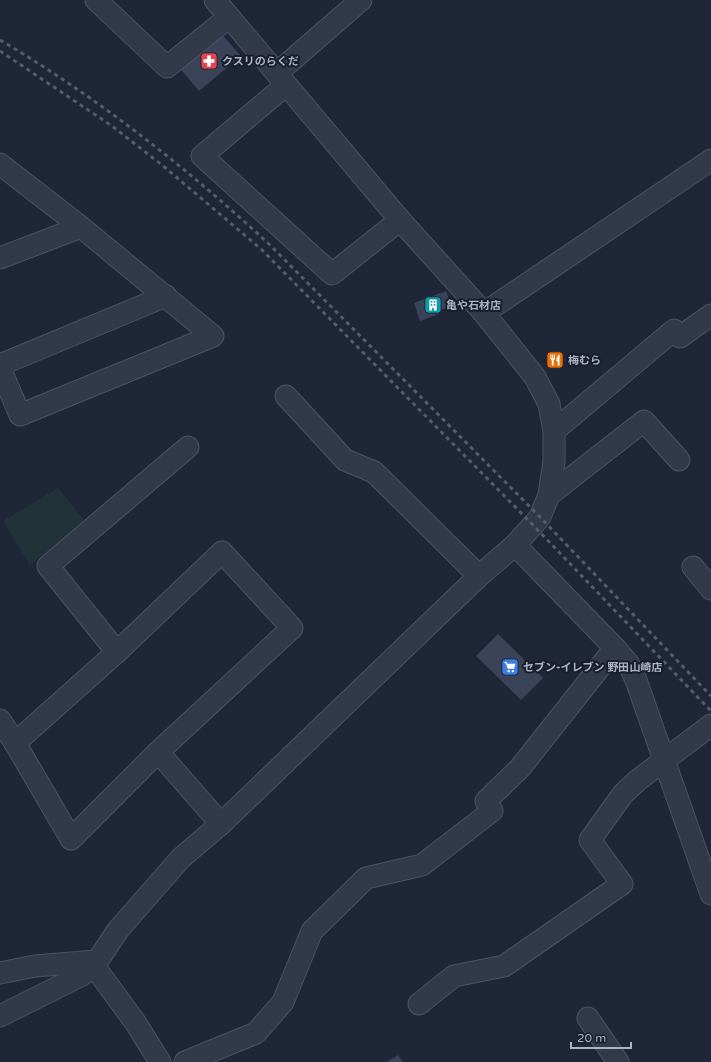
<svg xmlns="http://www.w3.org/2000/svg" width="711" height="1062" font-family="'Varela Round','Noto Sans JP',sans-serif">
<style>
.green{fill:#213339}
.building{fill:#3b4358}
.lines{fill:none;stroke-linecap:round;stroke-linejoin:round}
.minor-casing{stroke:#4d5363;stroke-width:23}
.minor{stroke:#323948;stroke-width:21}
.rail{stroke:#545c70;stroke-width:3;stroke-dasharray:4 4;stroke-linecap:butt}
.labels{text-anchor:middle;stroke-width:4;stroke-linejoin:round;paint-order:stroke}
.poi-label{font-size:11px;font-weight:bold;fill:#adb3c5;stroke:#181e2c;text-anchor:start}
</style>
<rect width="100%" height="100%" fill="#1f2638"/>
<!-- green -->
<path class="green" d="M58,488L84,520L30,565L3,521Z"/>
<!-- building -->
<g class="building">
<path d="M219,31L241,56L199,91L178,66Z"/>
<path d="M446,291L452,306L438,311L439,314L420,321L414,303Z"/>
<path d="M498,634L543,678L521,700L476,656Z"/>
<path d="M398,1055L403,1062H387Z"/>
</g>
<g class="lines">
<defs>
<g id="minor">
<path d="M96,0L167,67L229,17"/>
<path d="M277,73L361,0"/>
<path d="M286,85L202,156L332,274L400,220"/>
<path d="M0,164L81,227L213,336L20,415L0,368"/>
<path d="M0,258L81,227"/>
<path d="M484,313L711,160"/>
<path d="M0,365L166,296"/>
<path d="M286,396L345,460L374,472L479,576"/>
<path d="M554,431L674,330L680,337L711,315"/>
<path d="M549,495L644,421L679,460"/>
<path d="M515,545L615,648L628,663L636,680L711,894"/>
<path d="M693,567L711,589"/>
<path d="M117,652L48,566L188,447"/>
<path d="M0,720L15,743"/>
<path d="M158,752L71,839L15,743L117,652L222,552L292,628L158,752L221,824"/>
<path d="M94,966L135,1022L160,1062"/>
<path d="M0,973L35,966L96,961"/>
<path d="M419,1004L454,976L504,966L622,884L590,840L623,794L638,780L711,725"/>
<path d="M0,1016L82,975L94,966L118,930L181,858L221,824L479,576L515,545L533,525L540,517L549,495L554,461V431L549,404L535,377L484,313L400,220L215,0"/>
<path d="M588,1018L618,1062"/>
<path d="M185,1062L256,1033L283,1002L312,931L366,878L422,865L492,811L486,801L520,768L615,648"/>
</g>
</defs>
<!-- minor casing -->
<use href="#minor" class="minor-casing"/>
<!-- minor -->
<use href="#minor" class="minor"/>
<!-- rail -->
<g class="rail">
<path d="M0,40C97,97 187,168 270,245L540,517L711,696"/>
<path d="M0,51L112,126L162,165L261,249L533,525L711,711"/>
</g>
</g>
<!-- icons -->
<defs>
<symbol id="pharmacy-square" viewBox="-11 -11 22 22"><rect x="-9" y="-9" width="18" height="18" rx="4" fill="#e0444e" stroke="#181e2c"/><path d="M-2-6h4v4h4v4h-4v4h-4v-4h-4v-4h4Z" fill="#fff"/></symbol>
<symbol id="building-square" viewBox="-11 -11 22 22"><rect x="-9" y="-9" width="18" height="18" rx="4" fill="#0f9aa8" stroke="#181e2c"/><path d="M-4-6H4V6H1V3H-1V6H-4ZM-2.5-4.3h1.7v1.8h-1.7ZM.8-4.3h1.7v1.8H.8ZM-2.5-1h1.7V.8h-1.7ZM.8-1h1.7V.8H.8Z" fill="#fff"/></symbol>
<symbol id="restaurant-square" viewBox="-11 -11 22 22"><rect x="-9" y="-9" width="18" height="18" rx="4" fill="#e8710a" stroke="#181e2c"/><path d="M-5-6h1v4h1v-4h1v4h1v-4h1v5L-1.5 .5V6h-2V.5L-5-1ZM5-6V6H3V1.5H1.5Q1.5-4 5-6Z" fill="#fff"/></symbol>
<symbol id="supermarket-square" viewBox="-11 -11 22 22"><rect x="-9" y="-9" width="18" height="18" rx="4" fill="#3f7fe0" stroke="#181e2c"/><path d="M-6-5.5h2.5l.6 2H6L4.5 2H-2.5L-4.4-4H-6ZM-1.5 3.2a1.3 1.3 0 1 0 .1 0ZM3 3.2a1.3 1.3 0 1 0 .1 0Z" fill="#fff"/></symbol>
</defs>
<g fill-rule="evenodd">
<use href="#pharmacy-square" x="199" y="51" width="20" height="20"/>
<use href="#building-square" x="423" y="295" width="20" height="20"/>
<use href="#restaurant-square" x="545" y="350" width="20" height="20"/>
<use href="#supermarket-square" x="500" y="657" width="20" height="20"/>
</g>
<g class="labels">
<!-- poi labels -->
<g class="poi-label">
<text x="222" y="65">クスリのらくだ</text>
<text x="446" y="309">亀や石材店</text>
<text x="568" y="364">梅むら</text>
<text x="523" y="671">セブン-イレブン 野田山崎店</text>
</g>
</g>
<!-- scale -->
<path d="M571 1042v6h60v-6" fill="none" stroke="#adb3c5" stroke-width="2"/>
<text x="577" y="1042" font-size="12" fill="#adb3c5" stroke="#181e2c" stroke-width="3" paint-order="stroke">20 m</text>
</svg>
